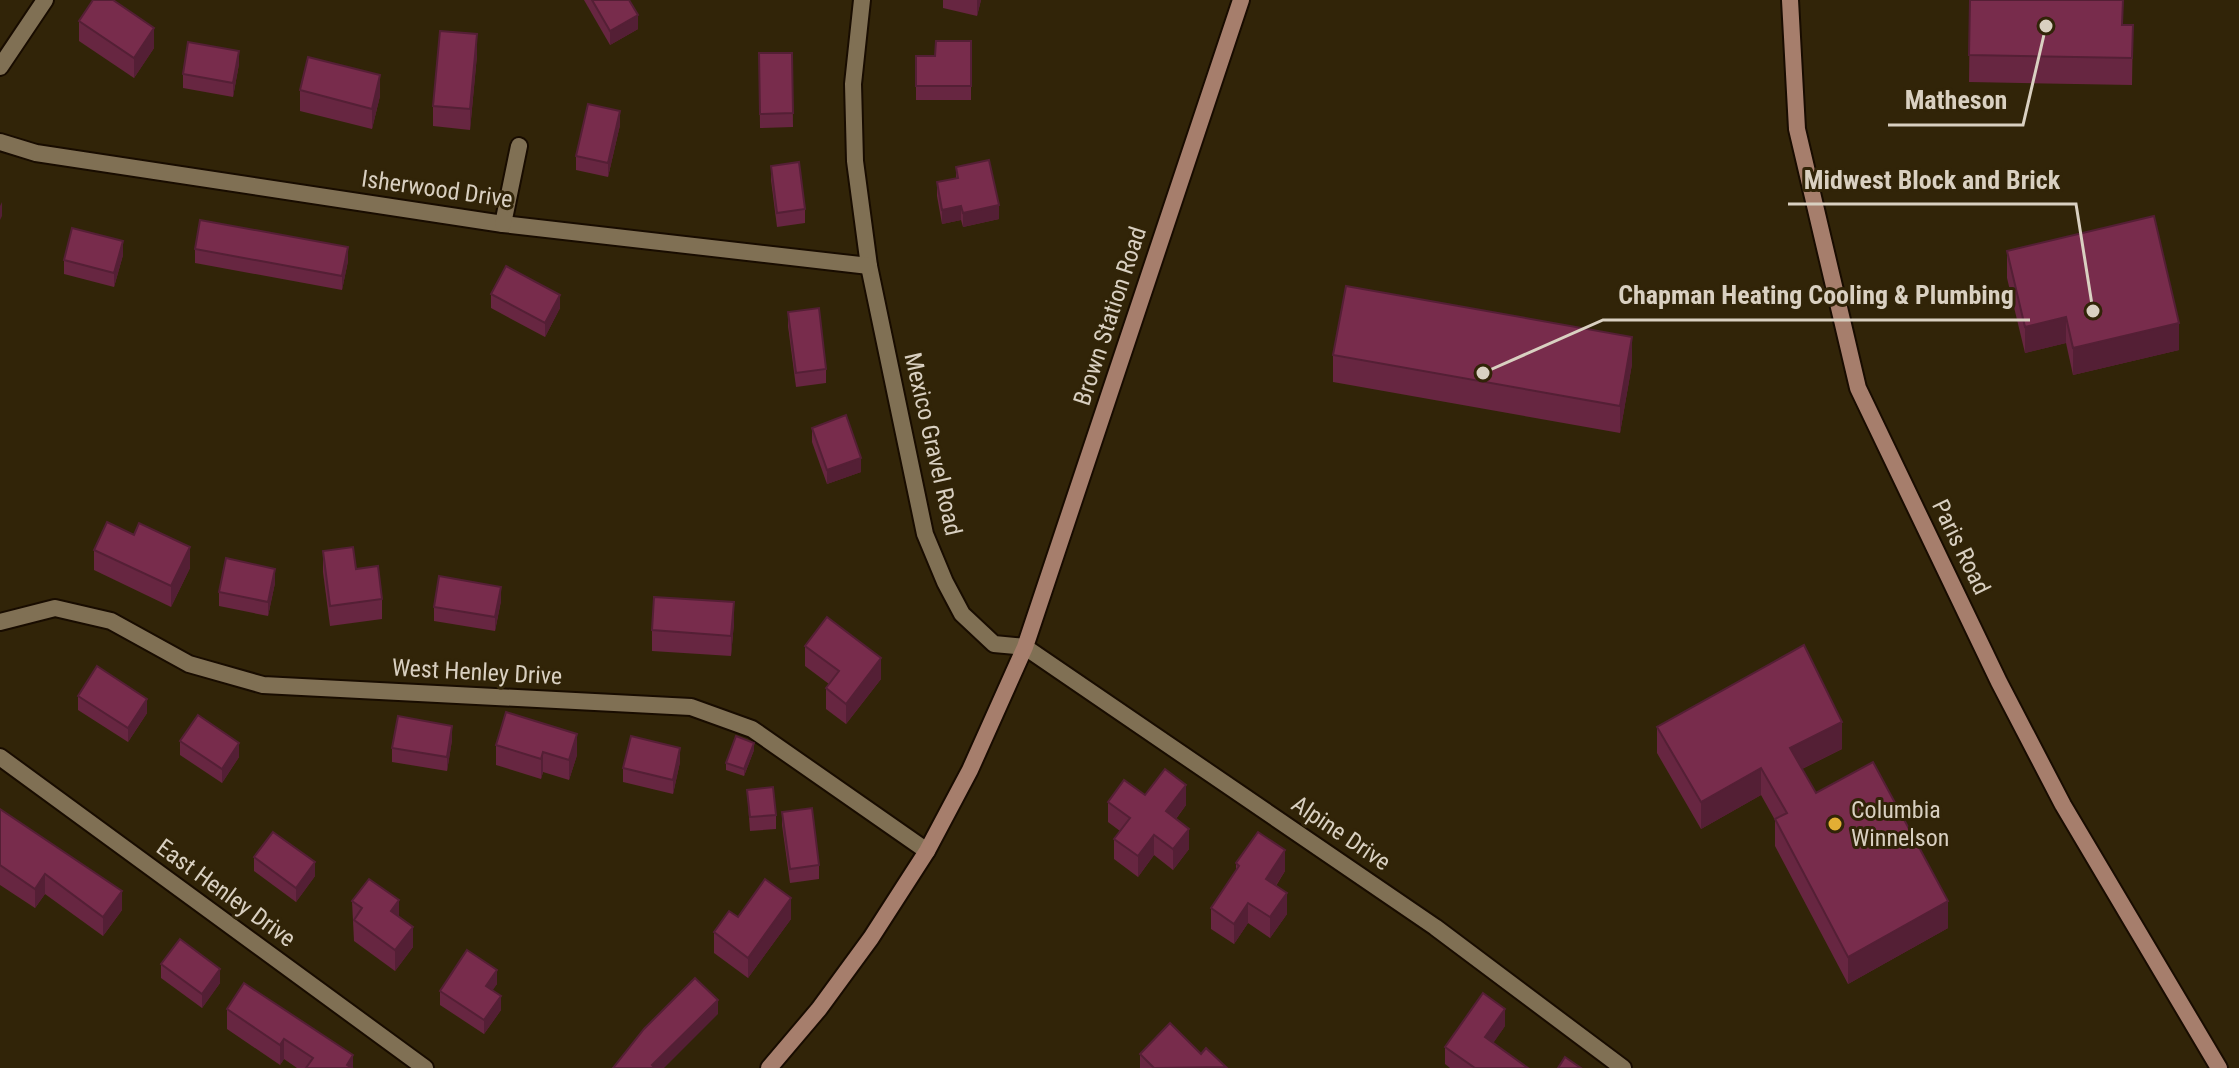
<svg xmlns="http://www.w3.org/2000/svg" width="2239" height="1068" font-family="'Roboto Condensed',sans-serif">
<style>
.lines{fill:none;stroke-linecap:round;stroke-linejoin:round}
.street-casing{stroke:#180c00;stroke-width:20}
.secondary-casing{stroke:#180c00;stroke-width:20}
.street{stroke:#807054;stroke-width:16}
.secondary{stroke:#a67e6c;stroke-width:16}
.wall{fill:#672641}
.shaded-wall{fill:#541f35}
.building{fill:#782c4c;stroke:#541f35;stroke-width:2}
.poi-dot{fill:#e2ae34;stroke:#312408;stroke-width:3}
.labels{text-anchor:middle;stroke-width:6;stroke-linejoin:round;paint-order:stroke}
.street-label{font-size:24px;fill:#d9d0c1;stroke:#312408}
.poi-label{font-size:24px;fill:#d9d0c1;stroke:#312408;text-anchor:start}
.leader{fill:none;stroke:#d9d0c1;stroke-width:3}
.callout-dot{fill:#d9d0c1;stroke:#312408;stroke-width:3}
.callout-label{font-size:26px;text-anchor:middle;font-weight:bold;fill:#d9d0c1;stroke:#312408;stroke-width:6;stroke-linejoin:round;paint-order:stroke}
</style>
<rect width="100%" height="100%" fill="#312408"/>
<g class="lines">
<defs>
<g id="street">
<path d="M862,0L853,84L855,161L869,266L925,534L945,582L962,614L994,644L1025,647L1435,927L1623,1068"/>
<path d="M0,67L45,0"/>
<path d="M0,142L36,153L503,224L869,266"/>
<path d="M503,224L519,146"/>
<path d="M0,622L55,608L111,621L189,664L263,685L691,707L752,729L927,851"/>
<path d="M0,757L425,1068"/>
</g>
<g id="secondary">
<path d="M1790,0L1797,129L1858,388L1999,682L2063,805L2219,1068"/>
<path d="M769,1068L819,1009L871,938L927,851L970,770L1025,647L1241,0"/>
</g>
</defs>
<!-- street casing -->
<use href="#street" class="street-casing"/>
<!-- secondary casing -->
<use href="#secondary" class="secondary-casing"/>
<!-- street -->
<use href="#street" class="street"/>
<!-- secondary -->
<use href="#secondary" class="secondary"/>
</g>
<!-- wall -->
<g class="wall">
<path d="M584,0H629L638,29L610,45Z"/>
<path d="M943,0H981L977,16L943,8Z"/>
<path d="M1970,0L2123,25H2133L2132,85L1969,82Z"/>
<path d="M79,21L154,48L134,78L79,41Z"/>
<path d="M971,41V100H916V56H935Z"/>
<path d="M759,53H792L793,127L760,128Z"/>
<path d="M477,55L470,130L433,126V106Z"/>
<path d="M239,64L233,97L183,88V74Z"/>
<path d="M300,90L380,96L372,129L300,111Z"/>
<path d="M620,125L608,177L576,170V156Z"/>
<path d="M771,166L805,209V223L777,227L771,180Z"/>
<path d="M956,167L999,219L963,227L961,220L942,224L937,196V182L956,178Z"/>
<path d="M195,249L348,261L342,290L195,263Z"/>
<path d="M2007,251L2179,350L2073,375L2066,343L2025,353L2007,278Z"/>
<path d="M123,255L114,287L64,274V260Z"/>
<path d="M491,294L560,308L545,337L491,308Z"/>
<path d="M788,312L826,369V383L796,387L788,326Z"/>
<path d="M1333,355L1632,364L1620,433L1333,382Z"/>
<path d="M812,428L861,472L827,484L812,442Z"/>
<path d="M94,550L190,568L171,607L94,570Z"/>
<path d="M323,551L356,569L382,599V619L330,626L323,572Z"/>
<path d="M275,583L268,616L219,606V592Z"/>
<path d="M501,601L495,631L434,621V607Z"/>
<path d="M734,623L731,656L652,651V630Z"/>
<path d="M805,646L881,679L846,724L826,709V688L829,684L805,666Z"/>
<path d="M78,696L147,713L128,742L78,710Z"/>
<path d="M1657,727L1842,749L1802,769L1816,793L1948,928L1848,984L1775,846V820L1761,795L1701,829L1657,753Z"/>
<path d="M452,740L447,771L392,762V748Z"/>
<path d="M180,741L239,757L222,783L180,755Z"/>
<path d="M496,745L577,755L569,780L543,772L541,779L496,765Z"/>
<path d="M754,750L744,776L726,770V763Z"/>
<path d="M680,762L673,794L623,782V768Z"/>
<path d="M747,790L776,815V829L750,831Z"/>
<path d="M1145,795L1186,805L1176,819L1189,849L1173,870L1154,855L1138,877L1114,859V839L1120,831L1108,822V802Z"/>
<path d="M0,809L122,910L103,936L45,894L35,908L0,885Z"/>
<path d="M782,812L819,865V879L790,883L782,825Z"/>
<path d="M254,857L315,876L296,902L254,871Z"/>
<path d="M1236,863L1285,871L1276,886L1287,914L1270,938L1248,923L1234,944L1211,929V908L1236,871Z"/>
<path d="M352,901L399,916L413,947L395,971L354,941Z"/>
<path d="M738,917L791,919L748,978L714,953V932Z"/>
<path d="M161,964L220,983L202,1008L161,978Z"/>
<path d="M497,984L492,990L501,1010L484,1034L440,1005V991Z"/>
<path d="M227,1009L353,1068H297L284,1059L280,1065L227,1029Z"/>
<path d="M1505,1026L1493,1043L1528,1068H1450L1445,1064V1047Z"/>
<path d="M1140,1054H1201L1226,1068H1140Z"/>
</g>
<!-- shaded-wall -->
<g class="shaded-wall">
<path d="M977,0H981L977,16Z"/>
<path d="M638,15V29L610,45V31Z"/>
<path d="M154,28V48L134,78V58Z"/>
<path d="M477,34V55L470,130V109Z"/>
<path d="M239,51V64L233,97V83Z"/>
<path d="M380,75V96L372,129V109Z"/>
<path d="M620,111V125L608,177V163Z"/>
<path d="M2,202V216L0,220V206Z"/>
<path d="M999,205V219L963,227V213Z"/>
<path d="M961,206V220L942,224V210Z"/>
<path d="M123,241V255L114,287V273Z"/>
<path d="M348,247V261L342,290V276Z"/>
<path d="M560,295V308L545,337V323Z"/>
<path d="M2066,317V343L2025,353V327Z"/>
<path d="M2179,323V350L2073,375V348Z"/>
<path d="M1632,337V364L1620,433V406Z"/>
<path d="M861,458V472L827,484V470Z"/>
<path d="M190,547V568L171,607V586Z"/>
<path d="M275,569V583L268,616V602Z"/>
<path d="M501,587V601L495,631V617Z"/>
<path d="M734,602V623L731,656V636Z"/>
<path d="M881,658V679L846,724V704Z"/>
<path d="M147,699V713L128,742V728Z"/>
<path d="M1842,722V749L1790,775V748Z"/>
<path d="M452,726V740L447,771V757Z"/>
<path d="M577,734V755L569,780V760Z"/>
<path d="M239,743V757L222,783V769Z"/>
<path d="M754,743V750L744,776V769Z"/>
<path d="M680,748V762L673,794V780Z"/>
<path d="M543,752V772L541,779V759Z"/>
<path d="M1761,768V795L1701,829V802Z"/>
<path d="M1186,785V805L1166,832V811Z"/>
<path d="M1189,829V849L1173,870V849Z"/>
<path d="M1154,835V855L1138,877V856Z"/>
<path d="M1285,850V871L1266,900V879Z"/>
<path d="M315,862V876L296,902V888Z"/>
<path d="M45,874V894L35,908V889Z"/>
<path d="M122,891V910L103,936V917Z"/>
<path d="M1287,893V914L1270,938V917Z"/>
<path d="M791,898V919L748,978V958Z"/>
<path d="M399,900V921L391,911Z"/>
<path d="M1948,901V928L1848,984V957Z"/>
<path d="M1248,903V923L1234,944V924Z"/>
<path d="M413,927V947L395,971V950Z"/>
<path d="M220,969V983L202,1008V994Z"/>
<path d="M497,970V984L486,1000V986Z"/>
<path d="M501,996V1010L484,1034V1020Z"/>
<path d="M718,1000V1014L664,1068H652V1065Z"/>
<path d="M1505,1009V1026L1485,1055V1037Z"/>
<path d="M284,1039V1059L280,1065V1045Z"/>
<path d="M353,1055V1068H347V1065Z"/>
</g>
<!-- building -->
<g class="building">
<path d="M93,0H113L154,28L134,58L79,21Z"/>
<path d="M592,0H629L638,15L610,31Z"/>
<path d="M1970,0H2123L2122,25H2133L2132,58L1969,55Z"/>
<path d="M440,31L477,34L470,109L433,106Z"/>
<path d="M936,41H971V86H916V56H935Z"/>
<path d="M188,42L239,51L233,83L183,74Z"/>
<path d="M759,53H792L793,113L760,114Z"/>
<path d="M308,57L380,75L372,109L300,90Z"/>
<path d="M588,104L620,111L608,163L576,156Z"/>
<path d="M989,160L999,205L963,213L961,206L942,210L937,182L958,178L956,167Z"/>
<path d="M799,162L805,209L777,213L771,166Z"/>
<path d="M2154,216L2179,323L2073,348L2066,317L2025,327L2007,251Z"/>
<path d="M200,220L348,247L342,276L195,249Z"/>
<path d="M72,228L123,241L114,273L64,260Z"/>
<path d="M506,266L560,295L545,323L491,294Z"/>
<path d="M1346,286L1632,337L1620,406L1333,355Z"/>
<path d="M819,308L826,369L796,373L788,312Z"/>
<path d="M846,415L861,458L827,470L812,428Z"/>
<path d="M107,522L134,535L139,523L190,547L171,586L94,550Z"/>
<path d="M353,547L356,569L378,566L382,599L330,606L323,551Z"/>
<path d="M226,558L275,569L268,602L219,592Z"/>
<path d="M439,576L501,587L495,617L434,607Z"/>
<path d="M654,597L734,602L731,636L652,630Z"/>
<path d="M827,617L881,658L846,704L826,688L839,671L805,646Z"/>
<path d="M1804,645L1842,722L1790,748L1816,793L1873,762L1948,901L1848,957L1775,819L1787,813L1761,768L1701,802L1657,727Z"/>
<path d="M97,666L147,699L128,728L78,696Z"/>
<path d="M506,712L577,734L569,760L543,752L541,759L496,745Z"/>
<path d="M198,715L239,743L222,769L180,741Z"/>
<path d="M398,716L452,726L447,757L392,748Z"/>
<path d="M631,736L680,748L673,780L623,768Z"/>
<path d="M736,736L754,743L744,769L726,763Z"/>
<path d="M1165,769L1186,785L1166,811L1189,829L1173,849L1154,835L1138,856L1114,839L1130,818L1108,802L1124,780L1145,795Z"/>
<path d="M773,787L776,815L750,817L747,790Z"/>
<path d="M812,808L819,865L790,869L782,812Z"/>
<path d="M0,809L122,891L103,917L45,874L35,889L0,865Z"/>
<path d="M273,832L315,862L296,888L254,857Z"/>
<path d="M1258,832L1285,850L1266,879L1287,893L1270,917L1248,903L1234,924L1211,908L1239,866L1236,863Z"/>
<path d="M369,879L399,900L391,911L413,927L395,950L354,920L362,908L352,901Z"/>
<path d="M765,879L791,898L748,958L714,932L729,911L738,917Z"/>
<path d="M180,939L220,969L202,994L161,964Z"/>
<path d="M467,950L497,970L486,986L501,996L484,1020L440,991Z"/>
<path d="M695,978L718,1000L652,1065L655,1068H613L644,1029Z"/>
<path d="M244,983L353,1055L347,1065L352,1068H306L313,1058L284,1039L280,1045L227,1009Z"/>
<path d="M1483,993L1505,1009L1485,1037L1528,1068H1475L1445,1047Z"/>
<path d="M1170,1023L1201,1054L1206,1048L1226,1067L1154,1068L1140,1054Z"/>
<path d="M1565,1057L1581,1068H1558Z"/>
</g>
<!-- markers -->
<circle class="poi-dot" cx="1835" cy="824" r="8"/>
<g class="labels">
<!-- street labels -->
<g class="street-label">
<text transform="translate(437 189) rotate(8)" y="8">Isherwood Drive</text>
<text transform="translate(1110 316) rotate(-72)" y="8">Brown Station Road</text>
<text transform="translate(933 444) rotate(77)" y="8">Mexico Gravel Road</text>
<text transform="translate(1961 547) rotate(64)" y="8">Paris Road</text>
<text transform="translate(477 672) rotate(3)" y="8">West Henley Drive</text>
<text transform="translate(1341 833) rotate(34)" y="8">Alpine Drive</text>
<text transform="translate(226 893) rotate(36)" y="8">East Henley Drive</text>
</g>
<!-- poi labels -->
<g class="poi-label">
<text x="1851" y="818">Columbia<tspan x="1851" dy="28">Winnelson</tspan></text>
</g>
</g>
<!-- callouts -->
<path class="leader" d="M2046 26L2023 125H1888M2093 311L2076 204H1788M1483 373L1603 320H2030"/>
<g class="callout-dot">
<circle cx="2046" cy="26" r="8"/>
<circle cx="2093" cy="311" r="8"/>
<circle cx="1483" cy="373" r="8"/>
</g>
<g class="callout-label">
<text x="1956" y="109">Matheson</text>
<text x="1932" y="189">Midwest Block and Brick</text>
<text x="1816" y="304">Chapman Heating Cooling &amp; Plumbing</text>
</g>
</svg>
